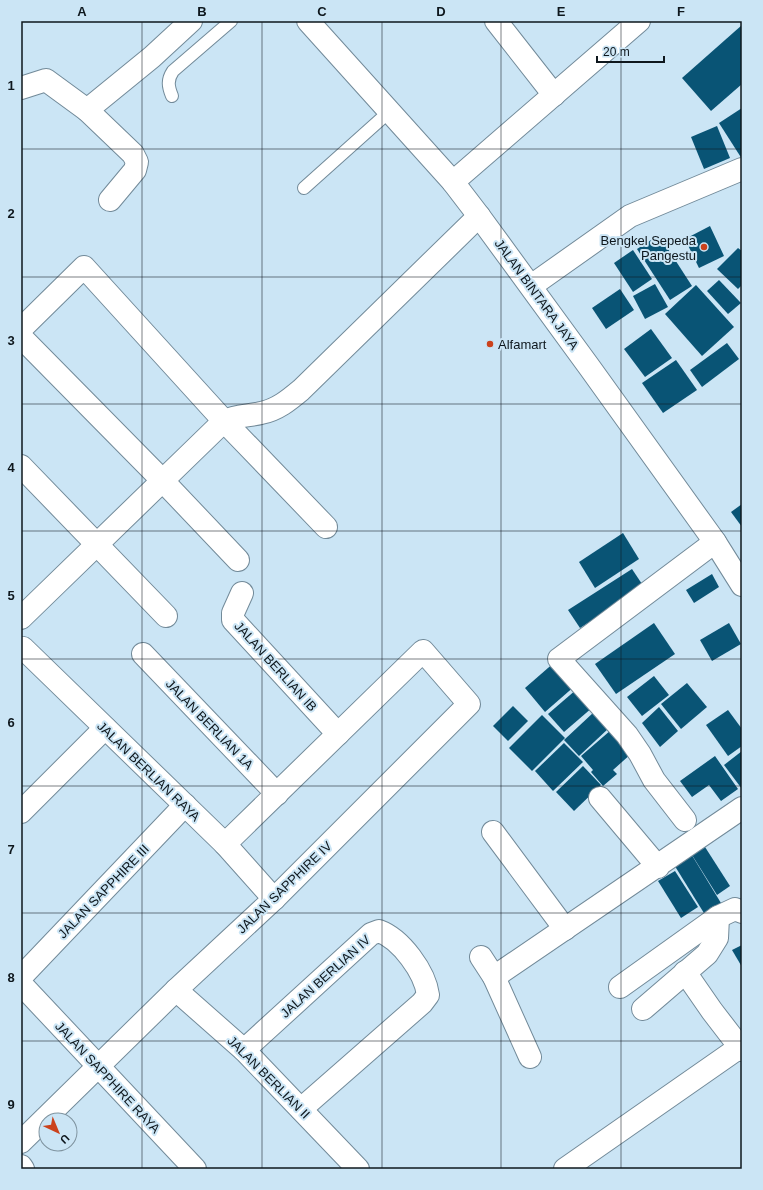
<svg xmlns="http://www.w3.org/2000/svg" width="763" height="1190" font-family="Helvetica,sans-serif">
<style>
.building{fill:#095475}
.lines{fill:none;stroke-linecap:round;stroke-linejoin:round}
.lane-casing{stroke:#728a99;stroke-width:14}
.street-casing{stroke:#728a99;stroke-width:24}
.secondary-casing{stroke:#728a99;stroke-width:24}
.lane{stroke:#fff;stroke-width:12}
.street{stroke:#fff;stroke-width:22}
.secondary{stroke:#fff;stroke-width:22}
.grid{fill:none;stroke:#0e171d;stroke-width:1;stroke-opacity:0.55}
.poi-dot{fill:#cb421c;stroke:#cbe5f5;stroke-width:1.5}
.labels{text-anchor:middle;stroke-width:4;stroke-linejoin:round;paint-order:stroke}
.poi-label{font-size:13px;fill:#0e171d;stroke:#cbe5f5;text-anchor:end}
.street-label{font-size:13px;fill:#0e171d;stroke:#cbe5f5}
.neatline{fill:none;stroke:#0e171d;stroke-width:1.5}
.grid-label{font-size:13px;text-anchor:middle;font-weight:bold;fill:#0e171d}
</style>
<rect width="100%" height="100%" fill="#cbe5f5"/>
<!-- building -->
<g class="building">
<path d="M742,25V84L711,111L682,78Z"/>
<path d="M742,108V159L719,123Z"/>
<path d="M717,126L730,158L704,169L691,137Z"/>
<path d="M710,226L724,256L699,268L685,239Z"/>
<path d="M659,235L692,286L670,300L637,249Z"/>
<path d="M738,248L742,251V285L738,289L717,269Z"/>
<path d="M633,250L652,279L633,292L614,263Z"/>
<path d="M719,280L741,303L728,314L707,291Z"/>
<path d="M655,284L668,307L645,319L633,296Z"/>
<path d="M696,285L734,327L702,356L665,314Z"/>
<path d="M620,289L634,310L606,329L592,308Z"/>
<path d="M651,329L672,358L645,377L624,349Z"/>
<path d="M727,343L739,359L702,387L690,370Z"/>
<path d="M676,360L697,390L663,413L642,383Z"/>
<path d="M742,504V527L731,512Z"/>
<path d="M623,533L639,559L595,588L579,562Z"/>
<path d="M632,569L644,587L580,628L568,610Z"/>
<path d="M712,574L719,587L694,603L686,590Z"/>
<path d="M654,623L675,654L616,694L595,664Z"/>
<path d="M729,623L741,644L712,661L700,640Z"/>
<path d="M556,661L576,685L545,712L525,688Z"/>
<path d="M654,676L669,695L642,716L627,697Z"/>
<path d="M687,683L707,707L681,729L661,704Z"/>
<path d="M577,689L593,707L564,732L548,714Z"/>
<path d="M513,706L528,721L508,741L493,726Z"/>
<path d="M659,707L678,731L660,747L642,723Z"/>
<path d="M728,710L742,729V746L728,756L706,725Z"/>
<path d="M594,712L609,728L579,756L564,740Z"/>
<path d="M542,715L565,738L532,771L509,748Z"/>
<path d="M611,730L632,753L613,770L617,774L603,786L591,772L593,770L581,756Z"/>
<path d="M564,743L583,762L553,791L535,771Z"/>
<path d="M742,751V789L724,765Z"/>
<path d="M715,756L738,789L721,801L709,785L692,797L680,781Z"/>
<path d="M583,766L601,785L574,811L556,792Z"/>
<path d="M705,847L730,886L717,895L692,855Z"/>
<path d="M690,852L724,908L707,918L673,863Z"/>
<path d="M675,871L698,907L681,918L658,881Z"/>
<path d="M742,945V967L732,950Z"/>
</g>
<g class="lines">
<defs>
<g id="lane">
<path d="M172,96C168,86 167,80 173,71L231,21"/>
<path d="M304,188L390,111"/>
</g>
<g id="street">
<path d="M496,21L554,95"/>
<path d="M21,88L46,80L87,110L152,57L191,21"/>
<path d="M87,110L133,154L137,162L135,170L110,200"/>
<path d="M453,182L639,21"/>
<path d="M21,329L84,267L224,421L326,527"/>
<path d="M21,337L162,480L238,560"/>
<path d="M21,466L166,616"/>
<path d="M242,593L233,613V620L338,734"/>
<path d="M21,618L224,421C236,416 248,416 261,413C277,410 289,400 301,390L479,216"/>
<path d="M21,649L23,648L225,844L274,899"/>
<path d="M143,654L277,794"/>
<path d="M600,798L658,867"/>
<path d="M21,812L105,728"/>
<path d="M685,820L654,780L640,754L627,735L559,659L715,542"/>
<path d="M493,832L565,929"/>
<path d="M481,957L494,977L530,1057"/>
<path d="M685,972L712,1011L742,1050"/>
<path d="M21,977L185,805"/>
<path d="M494,977L742,808"/>
<path d="M21,984L195,1169"/>
<path d="M620,987L718,917L735,909L742,912"/>
<path d="M176,990L244,1050L358,1169"/>
<path d="M643,1009L707,954L717,938L718,917"/>
<path d="M244,1050L371,934L379,931C401,939 425,972 428,995L422,1003L301,1109"/>
<path d="M21,1142L176,990L274,899L469,704L423,651L225,844"/>
<path d="M21,1166L23,1169"/>
<path d="M565,1169L740,1047"/>
</g>
<g id="secondary">
<path d="M308,21L453,182L479,216L590,368L715,542L742,585"/>
<path d="M531,286L630,216L742,169"/>
</g>
</defs>
<!-- lane casing -->
<use href="#lane" class="lane-casing"/>
<!-- street casing -->
<use href="#street" class="street-casing"/>
<!-- secondary casing -->
<use href="#secondary" class="secondary-casing"/>
<!-- lane -->
<use href="#lane" class="lane"/>
<!-- street -->
<use href="#street" class="street"/>
<!-- secondary -->
<use href="#secondary" class="secondary"/>
</g>
<!-- grid -->
<path class="grid" d="M142,21V1169M262,21V1169M382,21V1169M501,21V1169M621,21V1169M21,149H742M21,277H742M21,404H742M21,531H742M21,659H742M21,786H742M21,913H742M21,1041H742"/>
<!-- markers -->
<g class="poi-dot">
<circle cx="704" cy="247" r="4"/>
<circle cx="490" cy="344" r="4"/>
</g>
<g class="labels">
<!-- poi labels -->
<g class="poi-label">
<text x="696" y="245">Bengkel Sepeda<tspan x="696" dy="15">Pangestu</tspan></text>
<text x="498" y="349" text-anchor="start">Alfamart</text>
</g>
<!-- street labels -->
<g class="street-label">
<text transform="translate(537 294) rotate(54)" y="5">JALAN BINTARA JAYA</text>
<text transform="translate(276 666) rotate(48)" y="5">JALAN BERLIAN IB</text>
<text transform="translate(210 724) rotate(46)" y="5">JALAN BERLIAN 1A</text>
<text transform="translate(149 771) rotate(44)" y="5">JALAN BERLIAN RAYA</text>
<text transform="translate(284 887) rotate(-44)" y="5">JALAN SAPPHIRE IV</text>
<text transform="translate(103 891) rotate(-46)" y="5">JALAN SAPPHIRE III</text>
<text transform="translate(325 976) rotate(-42)" y="5">JALAN BERLIAN IV</text>
<text transform="translate(108 1077) rotate(47)" y="5">JALAN SAPPHIRE RAYA</text>
<text transform="translate(269 1077) rotate(45)" y="5">JALAN BERLIAN II</text>
</g>
</g>
<!-- border -->
<rect width="763" height="1190" fill="none" stroke="#cbe5f5" stroke-width="44"/>
<!-- north arrow -->
<g transform="translate(58 1132) rotate(136)"><circle r="19" fill="#cbe5f5" stroke="#7f939f"/>
<path d="M0-3L7 15L0 10L-7 15Z" fill="#cb421c"/>
<text y="-6" font-size="11" font-weight="bold" text-anchor="middle" fill="#0e171d">U</text>
</g>
<!-- scale -->
<path d="M597 56v6h67v-6" fill="none" stroke="#0e171d" stroke-width="2"/>
<text x="603" y="56" font-size="12" fill="#0e171d" stroke="#cbe5f5" stroke-width="3" paint-order="stroke">20 m</text>
<rect x="22" y="22" width="719" height="1146" class="neatline"/>
<g class="grid-label">
<text x="82" y="16">A</text>
<text x="202" y="16">B</text>
<text x="322" y="16">C</text>
<text x="441" y="16">D</text>
<text x="561" y="16">E</text>
<text x="681" y="16">F</text>
<text x="11" y="90">1</text>
<text x="11" y="218">2</text>
<text x="11" y="345">3</text>
<text x="11" y="472">4</text>
<text x="11" y="600">5</text>
<text x="11" y="727">6</text>
<text x="11" y="854">7</text>
<text x="11" y="982">8</text>
<text x="11" y="1109">9</text>
</g>
</svg>
